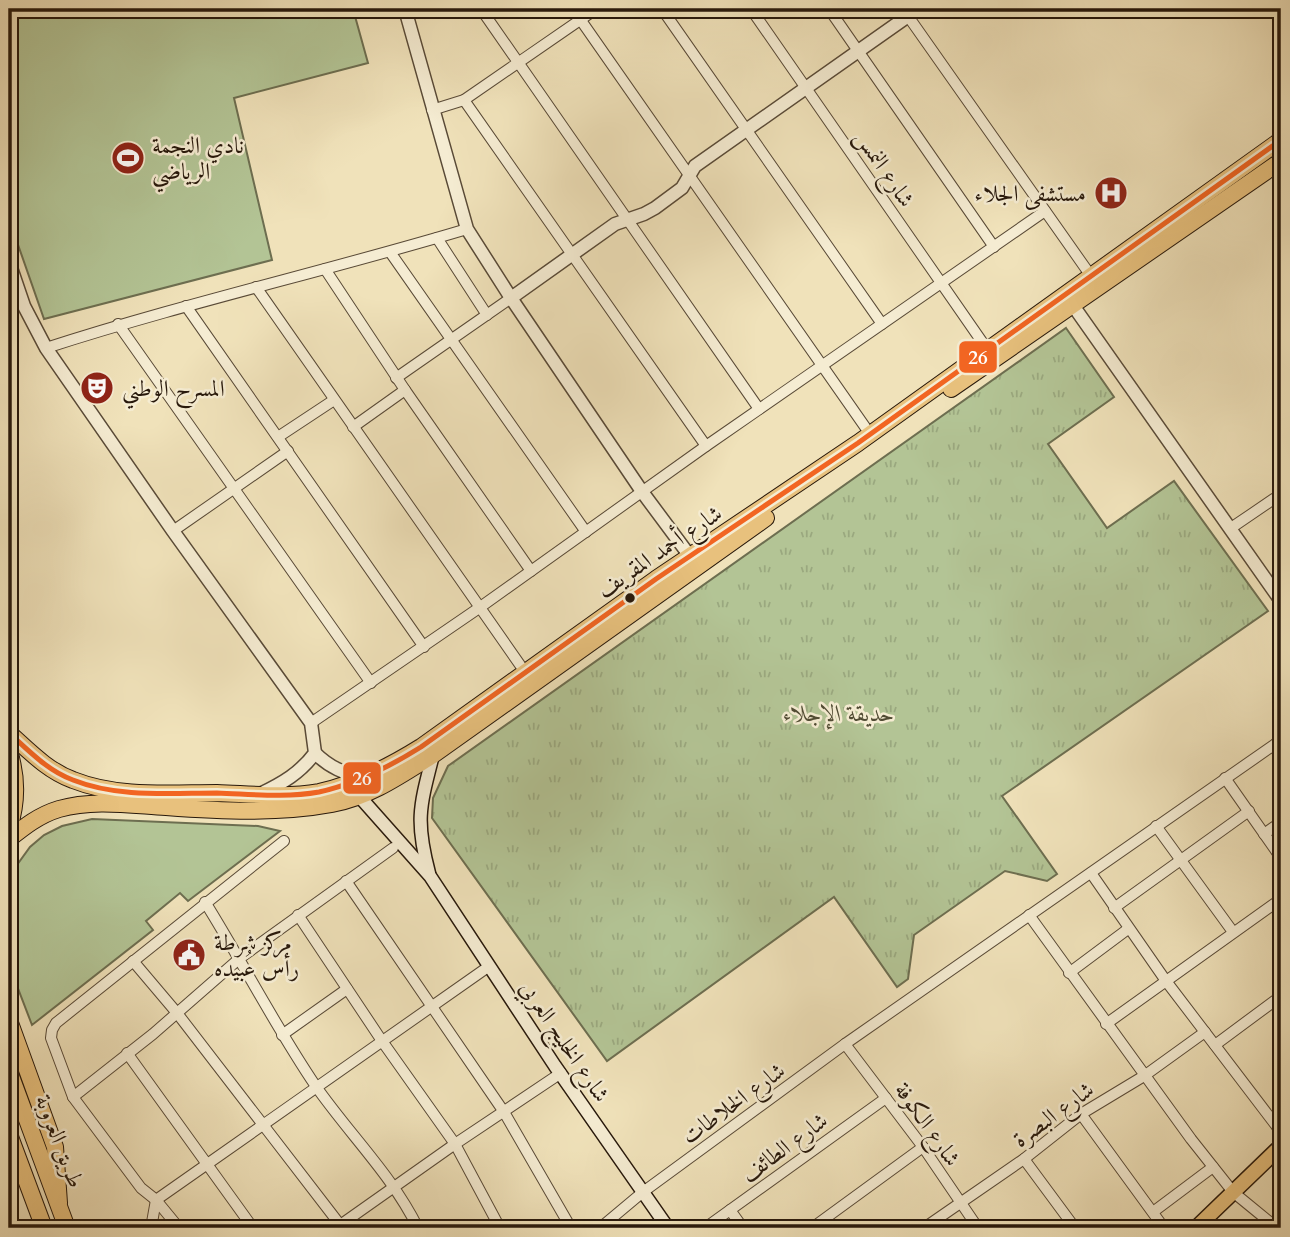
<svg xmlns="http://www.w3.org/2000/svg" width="1290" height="1237" font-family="Cardo,Amiri,serif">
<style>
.green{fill:#b3c495;stroke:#6d6e50;stroke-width:2}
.park{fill:url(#park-tufts);stroke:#6d6e50;stroke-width:2}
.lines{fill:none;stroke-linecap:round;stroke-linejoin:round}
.minor-casing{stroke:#594a37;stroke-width:12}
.tertiary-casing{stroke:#594a37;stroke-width:15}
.secondary-casing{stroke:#27180b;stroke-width:15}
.primary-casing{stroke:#27180b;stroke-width:17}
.trunk-casing{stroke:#27180b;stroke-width:18}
.minor{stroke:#f5ecd2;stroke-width:10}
.tertiary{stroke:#f5ecd2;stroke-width:12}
.secondary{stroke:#f5ecd2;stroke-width:12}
.primary{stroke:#e8c17d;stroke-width:14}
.trunk{stroke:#e8c17d;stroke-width:16}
.bus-1-casing{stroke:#f5ecd2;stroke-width:10}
.bus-1{stroke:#f26522;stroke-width:5}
.bus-dot{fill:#27180b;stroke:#f5ecd2;stroke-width:2.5}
.labels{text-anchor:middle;stroke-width:5;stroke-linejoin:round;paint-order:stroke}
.poi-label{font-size:23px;fill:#27180b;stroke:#f5ecd2;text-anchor:start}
.street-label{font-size:23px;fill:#27180b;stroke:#f5ecd2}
.park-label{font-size:23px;font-style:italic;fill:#514c34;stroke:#f5ecd2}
.line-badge{stroke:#f5ecd2;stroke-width:2.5}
.badge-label{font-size:19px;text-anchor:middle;font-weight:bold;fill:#fff}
</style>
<defs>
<pattern id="park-tufts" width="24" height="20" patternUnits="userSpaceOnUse" patternTransform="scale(1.75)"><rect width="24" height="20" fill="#b3c495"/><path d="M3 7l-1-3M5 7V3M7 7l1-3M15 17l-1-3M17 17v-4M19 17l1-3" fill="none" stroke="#9aa87f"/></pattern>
</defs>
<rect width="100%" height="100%" fill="#f0e2ba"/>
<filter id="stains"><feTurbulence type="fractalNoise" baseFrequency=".00286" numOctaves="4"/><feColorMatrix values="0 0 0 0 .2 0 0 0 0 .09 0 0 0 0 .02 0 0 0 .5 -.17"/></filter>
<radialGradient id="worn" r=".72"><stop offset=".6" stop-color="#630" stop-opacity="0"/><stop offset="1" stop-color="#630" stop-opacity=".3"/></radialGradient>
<!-- green -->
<g class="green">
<path d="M9,9H353L368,63L234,98L272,260L44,319L9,219Z"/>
<path d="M92,819L258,826L280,831L188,901L180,893L146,921L153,930L32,1025L9,965V876L30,847L44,835L62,826Z"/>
</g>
<!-- park -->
<path class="park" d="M1066,328L1114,397L1048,444L1107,528L1174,481L1268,611L1002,796L1057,874L1047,881L1005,871L914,935L908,979L897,987L834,897L607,1061L432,818L433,798L448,766Z"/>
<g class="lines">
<defs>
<g id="minor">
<path d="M481,9L759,409"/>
<path d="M573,9L870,434"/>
<path d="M662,9L882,324"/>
<path d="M751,9L987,349"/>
<path d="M829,9L994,247"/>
<path d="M903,9L1091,276"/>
<path d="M464,100L706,446"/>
<path d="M432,110L464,100L596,9"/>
<path d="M437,238L487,315"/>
<path d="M390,252L586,532"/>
<path d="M325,269L405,390L531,571"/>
<path d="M256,287L525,672"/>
<path d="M186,306L424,647"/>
<path d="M118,324L371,683"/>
<path d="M46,348C185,303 327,271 467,229"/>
<path d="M396,378L511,298"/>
<path d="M353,427L405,390"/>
<path d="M278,437L334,400"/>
<path d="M1231,528L1281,494"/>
<path d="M173,531L288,451"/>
<path d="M311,723L479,608L706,446L1045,211"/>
<path d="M1225,778L1281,858"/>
<path d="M1156,826L1233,932"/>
<path d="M1264,834L1281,822"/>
<path d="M1091,873L1166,981L1281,1132"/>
<path d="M346,881L504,1112L571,1228"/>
<path d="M205,902C243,963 275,1026 315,1085C349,1134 392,1175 418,1228"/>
<path d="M1114,908L1249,811"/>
<path d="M298,915L382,1041L455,1144L500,1228"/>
<path d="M1029,915L1191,1139L1233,1192L1277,1228"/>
<path d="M133,961L177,1013L341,1226"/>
<path d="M1069,973L1128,929"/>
<path d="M1106,1024L1281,899"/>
<path d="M282,1035L347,989"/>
<path d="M845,1044L923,1147L978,1228"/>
<path d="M1215,1045L1281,996"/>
<path d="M127,1053L253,1228"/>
<path d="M73,1097L153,1034L240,958L393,848"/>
<path d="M1081,1114L1164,1228"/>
<path d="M1024,1159L1075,1228"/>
<path d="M730,1210L743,1228"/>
<path d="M1153,1212L1213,1167"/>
<path d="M151,1228L156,1200L488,967"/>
<path d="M179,1228L156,1200L141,1188L73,1097L51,1038L52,1030L56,1023L284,841"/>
<path d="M336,1228L455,1144L561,1073"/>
<path d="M600,1228L643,1192L845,1044L1281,740"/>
<path d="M705,1228L886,1098"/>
<path d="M812,1228L923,1147"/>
<path d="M924,1228L1024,1159L1081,1114L1144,1076L1205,1032"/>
</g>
<g id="tertiary">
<path d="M405,9L467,229L511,298L643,493L695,563"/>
<path d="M9,262L24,306L46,348L173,531L311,723L315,753C300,773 283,783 260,794"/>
<path d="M511,298L615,224L644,214L655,208L682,188L695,166L918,9"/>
<path d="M1072,304L1281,601"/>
<path d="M315,753C330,768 344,773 364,778"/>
</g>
<g id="secondary">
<path d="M359,796L430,876L555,1066L668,1228"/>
<path d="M429,873C415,820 420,806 433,755"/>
</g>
<path id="primary" d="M1196,1228L1281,1146"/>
<g id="trunk">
<path d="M951,389L1281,161"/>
<path d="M9,733C29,751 48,771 73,780C118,798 170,793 217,793C250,794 286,798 319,792C356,784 389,767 421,747L656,579L858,443L1281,140"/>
<path d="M9,751C17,776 17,803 9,828"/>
<path d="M9,839C24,827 39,815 59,809C93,799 131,805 166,807C220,811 278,814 332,804C370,797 401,775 433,755L766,518"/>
<path d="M9,1020L55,1147L59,1203"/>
<path d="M9,1071L67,1228"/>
<path d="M9,1134L44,1228"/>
</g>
</defs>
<!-- minor casing -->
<use href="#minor" class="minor-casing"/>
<!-- tertiary casing -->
<use href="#tertiary" class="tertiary-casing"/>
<!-- secondary casing -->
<use href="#secondary" class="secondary-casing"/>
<!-- primary casing -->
<use href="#primary" class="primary-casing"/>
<!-- trunk casing -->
<use href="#trunk" class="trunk-casing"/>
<!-- minor -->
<use href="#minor" class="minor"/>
<!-- tertiary -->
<use href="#tertiary" class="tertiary"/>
<!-- secondary -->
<use href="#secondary" class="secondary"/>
<!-- primary -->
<use href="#primary" class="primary"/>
<!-- trunk -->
<use href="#trunk" class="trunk"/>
<defs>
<path id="bus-1" d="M9,733C29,751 48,771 73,780C118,798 170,793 217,793C250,794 286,798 319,792C356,784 389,767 421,747L656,579L858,443L1281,140"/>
</defs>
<!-- bus-1 casing -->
<use href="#bus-1" class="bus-1-casing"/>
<!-- bus-1 -->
<use href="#bus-1" class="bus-1"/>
</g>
<!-- icons -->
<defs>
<symbol id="stadium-disc" viewBox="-11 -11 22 22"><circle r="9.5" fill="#8f2418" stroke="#f5ecd2"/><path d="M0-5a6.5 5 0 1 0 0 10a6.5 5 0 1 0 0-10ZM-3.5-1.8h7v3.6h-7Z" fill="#fff"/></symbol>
<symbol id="hospital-disc" viewBox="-11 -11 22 22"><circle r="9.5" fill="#8f2418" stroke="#f5ecd2"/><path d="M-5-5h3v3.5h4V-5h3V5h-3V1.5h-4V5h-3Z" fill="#fff"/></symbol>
<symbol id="theatre-disc" viewBox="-11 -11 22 22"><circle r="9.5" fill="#8f2418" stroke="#f5ecd2"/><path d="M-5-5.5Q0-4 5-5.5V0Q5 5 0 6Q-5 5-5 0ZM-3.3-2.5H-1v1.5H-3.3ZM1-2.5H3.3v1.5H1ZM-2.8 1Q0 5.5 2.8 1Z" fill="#fff"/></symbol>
<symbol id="civic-disc" viewBox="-11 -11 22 22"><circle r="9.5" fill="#8f2418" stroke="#f5ecd2"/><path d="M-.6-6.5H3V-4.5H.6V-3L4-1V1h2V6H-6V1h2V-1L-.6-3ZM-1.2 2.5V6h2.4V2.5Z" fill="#fff"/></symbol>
</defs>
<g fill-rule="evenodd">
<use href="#stadium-disc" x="109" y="139" width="38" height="38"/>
<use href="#hospital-disc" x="1092" y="174" width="38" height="38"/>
<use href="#theatre-disc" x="78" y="369" width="38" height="38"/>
<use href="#civic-disc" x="170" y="936" width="38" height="38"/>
</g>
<!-- markers -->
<circle class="bus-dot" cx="630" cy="598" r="6"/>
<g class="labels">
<!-- poi labels -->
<g class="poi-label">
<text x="152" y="153">نادي النجمة<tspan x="152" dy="26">الرياضي</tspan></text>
<text x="1086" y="201" text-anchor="end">مستشفى الجلاء</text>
<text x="122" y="396">المسرح الوطني</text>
<text x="214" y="950">مركز شرطة<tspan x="214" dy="26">رأس عُبيده</tspan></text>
</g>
<!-- street labels -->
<g class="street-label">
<text transform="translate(885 168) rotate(56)" y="8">شارع النمس</text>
<text transform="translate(659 551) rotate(-34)" y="8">شارع أحمد المقريف</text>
<text transform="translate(565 1041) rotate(56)" y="8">شارع الخليج العربي</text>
<text transform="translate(733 1103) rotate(-36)" y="8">شارع الخلاطات</text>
<text transform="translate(1053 1114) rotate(-36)" y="8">شارع البصرة</text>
<text transform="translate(928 1124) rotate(55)" y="8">شارع الكوفة</text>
<text transform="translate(60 1141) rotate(69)" y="8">طريق العروبة</text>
<text transform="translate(784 1147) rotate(-36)" y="8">شارع الطائف</text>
</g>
<!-- park labels -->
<g class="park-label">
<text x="839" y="721">حديقة الإجلاء</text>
</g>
</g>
<g class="line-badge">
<rect x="958" y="340" width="40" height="34" rx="7" fill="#f26522"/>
<rect x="342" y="761" width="40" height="34" rx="7" fill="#f26522"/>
</g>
<g class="badge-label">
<text x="978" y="364">26</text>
<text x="362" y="785">26</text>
</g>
<!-- margin -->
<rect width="1290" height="1237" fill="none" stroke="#f0e2ba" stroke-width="35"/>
<rect x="10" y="10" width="1269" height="1216" fill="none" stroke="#27180b" stroke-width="3.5"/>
<rect x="18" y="18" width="1255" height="1202" fill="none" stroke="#27180b" stroke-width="2"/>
<rect width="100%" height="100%" filter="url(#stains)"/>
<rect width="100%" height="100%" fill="url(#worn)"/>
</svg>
